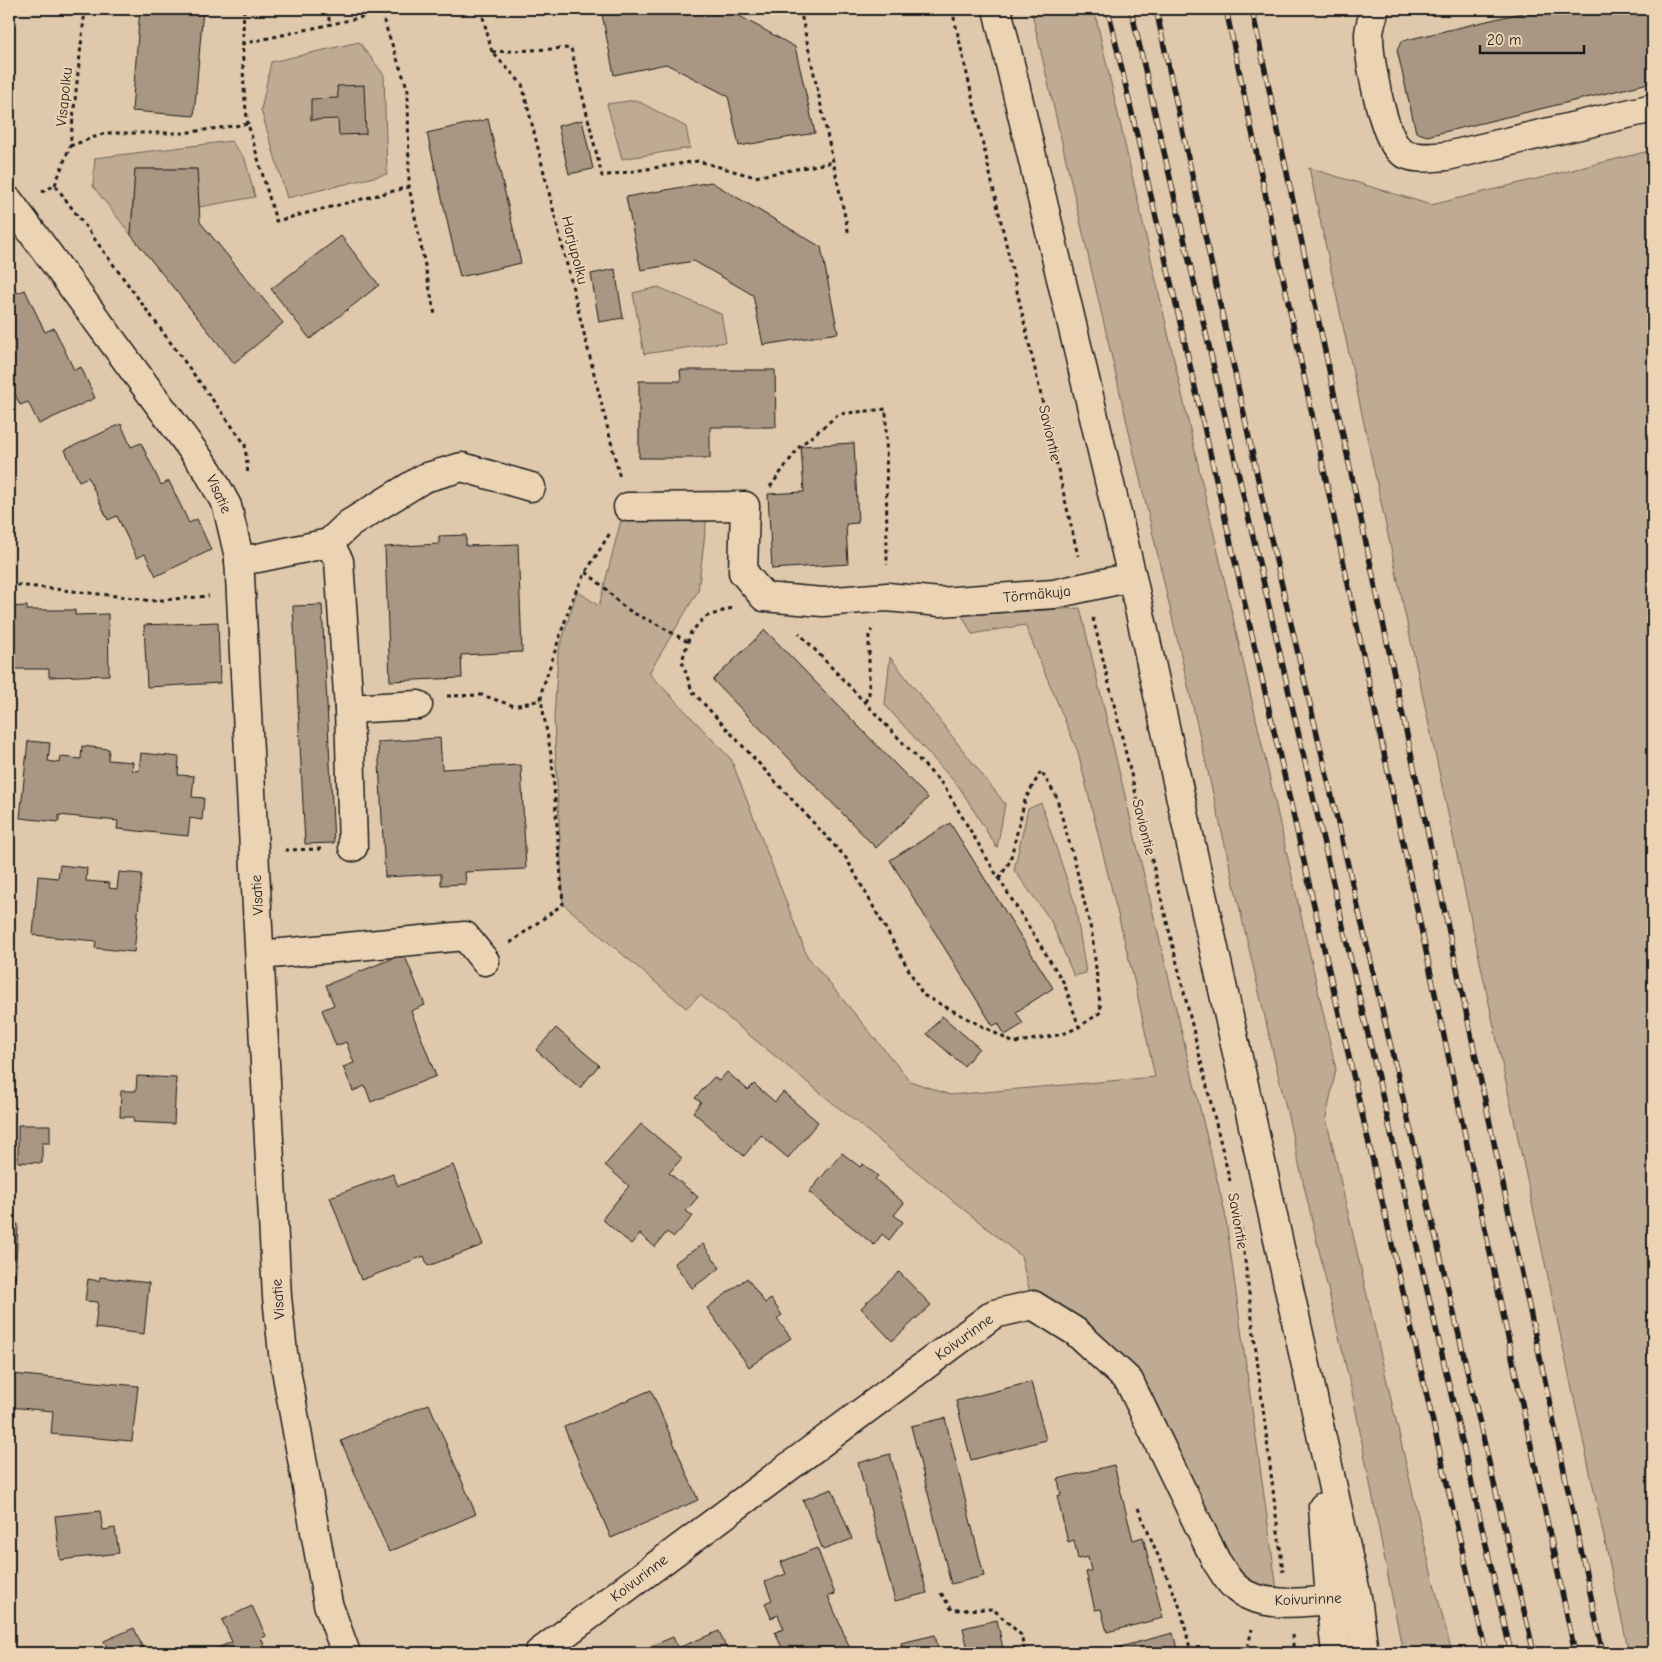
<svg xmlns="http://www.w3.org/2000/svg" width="1662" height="1662" font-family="'Comic Neue',sans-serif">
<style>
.green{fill:#bfab93;stroke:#6e6458}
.building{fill:#a99783;stroke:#1c1c1c}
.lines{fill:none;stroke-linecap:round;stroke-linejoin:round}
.minor-casing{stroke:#1c1c1c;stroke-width:31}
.major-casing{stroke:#1c1c1c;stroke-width:31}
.path{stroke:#1c1c1c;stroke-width:3;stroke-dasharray:4 4;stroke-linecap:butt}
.minor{stroke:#ecd3b4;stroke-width:28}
.major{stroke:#ecd3b4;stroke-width:28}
.rail-casing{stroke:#1c1c1c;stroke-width:5.5}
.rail{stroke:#ecd3b4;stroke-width:4;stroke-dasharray:11;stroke-linecap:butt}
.labels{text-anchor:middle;stroke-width:4;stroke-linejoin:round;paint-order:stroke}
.street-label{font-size:15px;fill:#1c1c1c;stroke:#ecd3b4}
</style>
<rect width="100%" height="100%" fill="#dfc8ab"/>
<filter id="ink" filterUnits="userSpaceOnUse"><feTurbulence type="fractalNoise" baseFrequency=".02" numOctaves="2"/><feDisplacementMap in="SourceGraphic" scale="10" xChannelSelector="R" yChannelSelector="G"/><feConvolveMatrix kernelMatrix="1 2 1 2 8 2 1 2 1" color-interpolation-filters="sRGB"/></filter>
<g filter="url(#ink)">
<!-- green -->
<g class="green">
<path d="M1031,9H1094L1336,1069L1326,1118L1431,1572L1452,1653H1403L1354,1401Z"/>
<path d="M359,42L384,75L387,174L287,198L261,110L271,62Z"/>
<path d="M636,100L686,127L690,148L622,159L607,104Z"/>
<path d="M231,141L245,159L255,197L199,207L197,169H135L131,235L93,186L95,158Z"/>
<path d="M1653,150V1653H1629L1309,168L1431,205Z"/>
<path d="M658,287L721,314L726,342L644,354L633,293Z"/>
<path d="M707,516L698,591L649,673L731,759L807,956L910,1081L950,1095L1155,1077L1135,984L1078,752L1025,625L972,634L962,615L1080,608L1225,1213L1277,1590L1254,1585L1224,1552L1137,1373L1030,1293L1021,1256L700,995L686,1008L563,904L554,719L558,653L577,591L599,606L621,520Z"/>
<path d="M890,657L1005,804L997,848L960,788L885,705Z"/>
<path d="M1041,803L1075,904L1086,973L1074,976L1050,919L1014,870L1028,809Z"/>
</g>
<!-- building -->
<g class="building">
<path d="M140,9H203L194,116L132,111Z"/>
<path d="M601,9H727L795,47L815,133L739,146L728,96L666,64L614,75Z"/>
<path d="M1538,9H1649L1653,28V82L1427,136L1416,132L1397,50L1402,41Z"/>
<path d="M364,85L366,134L339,135L338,119L311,120V99L338,98L337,86Z"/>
<path d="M488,119L521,263L460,277L427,133Z"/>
<path d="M582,120L593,169L569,174L558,126Z"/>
<path d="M135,169H197L200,222L283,323L234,363L131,235Z"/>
<path d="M711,182L821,247L838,333L763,345L753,295L694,261L641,270L626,197Z"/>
<path d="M341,236L379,285L310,339L271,289Z"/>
<path d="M615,269L623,318L599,322L591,274Z"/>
<path d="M9,275L17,293L25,290L45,332L54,328L74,370L81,367L95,398L39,424L28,402L20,405L9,381Z"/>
<path d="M680,370H775L776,427H710V458H639V381H681Z"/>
<path d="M121,424L131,447L141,443L161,485L169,481L189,523L197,519L211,550L156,576L145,554L137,558L117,516L108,520L88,477L79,481L65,450Z"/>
<path d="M854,443L858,523L846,524L848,564L772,569L768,494L804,492L801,446Z"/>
<path d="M466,535V546L518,544L522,652L461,655L462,678L390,681L385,547L439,544V536Z"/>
<path d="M322,605L334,843L305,844L293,606Z"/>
<path d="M27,606V610H75V615L108,614L109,675L49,677V669H9V607Z"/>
<path d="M218,622L220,683L147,687L144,625Z"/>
<path d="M765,630L928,798L876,848L713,680Z"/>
<path d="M440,738L442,769L521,765L526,869L465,872L466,884L441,885V874L385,877L378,742Z"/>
<path d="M28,741L50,743L48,761L60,763L61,757L81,759L82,746L109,749L108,760L133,762L132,770L139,771L141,753L179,757L178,775L194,776L192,797L204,798L202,820L190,818L188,836L117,829L118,821L59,815V822L20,818Z"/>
<path d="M950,823L1053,988L1016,1012L1023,1024L1005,1035L998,1023L993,1026L890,860Z"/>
<path d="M60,865L87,868L86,881L110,883L109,888L117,889L119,872L142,874L134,952L95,948L96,941L33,935L38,876L58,878Z"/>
<path d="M404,954L425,1005L411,1011L436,1076L371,1102L365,1086L353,1091L343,1067L354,1063L346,1042L336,1046L322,1010L334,1005L326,985Z"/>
<path d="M942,1016L979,1048L964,1066L927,1034Z"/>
<path d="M556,1028L599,1065L580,1088L536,1050Z"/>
<path d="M727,1072L748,1090L754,1084L775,1102L783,1092L818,1122L788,1158L761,1135L744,1156L693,1112L701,1102L695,1098L714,1077L719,1081Z"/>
<path d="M137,1076L176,1078L174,1124L133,1122L134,1117H120L121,1091H136Z"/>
<path d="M641,1124L682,1158L669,1173L698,1197L686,1211L693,1216L674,1237L667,1232L655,1247L640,1234L631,1244L602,1219L629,1186L605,1165Z"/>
<path d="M18,1125H50V1143H42V1163L18,1162Z"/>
<path d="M842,1153L860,1167L863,1164L878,1176L875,1179L904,1203L894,1215L903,1222L889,1240L882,1234L874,1245L809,1192Z"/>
<path d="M453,1165L483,1245L428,1266L424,1256L361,1280L330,1197L393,1174L398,1186Z"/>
<path d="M9,1223L18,1224L13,1322H9Z"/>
<path d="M703,1244L720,1268L692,1288L674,1263Z"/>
<path d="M899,1272L931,1305L892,1341L861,1308Z"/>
<path d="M100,1277L149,1283L144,1334L95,1328L98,1302L85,1301L88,1279L99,1281Z"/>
<path d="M747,1278L765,1303L771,1299L782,1315L777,1319L791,1338L749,1367L707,1308Z"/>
<path d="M12,1374L138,1386L132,1441L51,1434L53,1411L9,1407Z"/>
<path d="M1031,1382L1046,1440L971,1460L956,1401Z"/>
<path d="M651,1390L698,1500L611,1538L564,1427Z"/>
<path d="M429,1404L476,1514L389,1552L341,1441Z"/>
<path d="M945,1418L984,1576L951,1584L911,1426Z"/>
<path d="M890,1454L927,1593L895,1601L858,1463Z"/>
<path d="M1114,1465L1133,1540L1143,1537L1163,1618L1107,1632L1101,1609L1095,1610L1086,1572L1091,1571L1088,1557L1078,1559L1074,1540L1068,1542L1057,1496L1061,1495L1058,1479Z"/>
<path d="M832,1489L852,1539L823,1550L803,1500Z"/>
<path d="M100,1511L103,1530L115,1528L119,1553L60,1560L55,1516Z"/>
<path d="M817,1548L835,1594L828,1596L852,1653H777L775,1650L782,1648L775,1632L784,1629L778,1615L771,1618L765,1603L772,1600L765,1582L786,1574L781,1562Z"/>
<path d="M252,1606L266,1636L261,1638L268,1653H217L215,1649L232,1642L222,1620Z"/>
<path d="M997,1620L1004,1653H969L963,1628Z"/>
<path d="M134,1628L145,1653H110L104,1641Z"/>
<path d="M719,1631L728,1653H635L673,1637L678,1648Z"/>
<path d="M1173,1633L1178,1653H1117L1116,1648Z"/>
<path d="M935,1635L939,1653H903L901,1643Z"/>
</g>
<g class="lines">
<defs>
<g id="minor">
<path d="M1375,9C1373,17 1369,27 1369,35C1369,60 1382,133 1399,150C1411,161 1432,157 1447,156L1653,108"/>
<path d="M9,201L208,471L227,506L239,557L277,1297L283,1353L328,1604L346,1653"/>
<path d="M628,507L745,506L743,572L764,597L823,602L887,597L940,602L1054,594L1132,577"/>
<path d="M329,543L349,524L424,478L462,467L531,487"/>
<path d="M239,561L258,558L329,543L339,561L349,709"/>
<path d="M353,847L349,709L418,705"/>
<path d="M260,955L465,936L485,961"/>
<path d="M539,1653L994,1314L1033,1305L1076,1332L1129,1381L1216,1561C1222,1569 1227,1580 1234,1586C1262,1613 1320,1600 1355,1597"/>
</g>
<g id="major">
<path d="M997,9L1132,577L1357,1597L1364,1653"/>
<path d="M1323,1507L1330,1599L1336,1653"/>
</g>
</defs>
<!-- minor casing -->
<use href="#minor" class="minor-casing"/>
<!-- major casing -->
<use href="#major" class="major-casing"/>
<!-- path -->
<g class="path">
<path d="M244,9C242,47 242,86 248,124"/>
<path d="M327,9L330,24"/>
<path d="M481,9L492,52L522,84L620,478"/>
<path d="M800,9L849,235"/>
<path d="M952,9L1078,556"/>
<path d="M381,13L408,90L409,187L435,315"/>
<path d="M242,44L399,9"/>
<path d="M492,52L571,48L602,176L698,161L755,177L833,162"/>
<path d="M70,146L106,133H183L248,124L276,221L409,187"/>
<path d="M55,185L70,146L85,9"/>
<path d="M42,192L55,185L245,444L248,475"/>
<path d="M770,487L800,446L839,414L886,409L887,565"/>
<path d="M586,572L606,589L619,603L633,613L653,622L688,642"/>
<path d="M9,584L135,598L151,601L209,596"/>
<path d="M732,608L705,617L691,632L682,661L692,691L846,858L923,995L1014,1043L1063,1034L1079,1027L1064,983L999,879L944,786L799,633"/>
<path d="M1093,618L1230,1181"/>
<path d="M447,696L482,695L514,706L541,700"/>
<path d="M865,702L869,694V633L872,630"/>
<path d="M285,850L321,849"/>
<path d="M999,879L1010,861L1025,800L1041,771L1056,796L1075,863L1092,934L1101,1012L1079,1027"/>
<path d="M510,943L563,904L552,760L541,700L542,690L573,597L586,572L610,533"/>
<path d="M1241,1228L1283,1572"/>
<path d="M1138,1508L1181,1610L1191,1653"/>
<path d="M941,1593L952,1610L993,1609L1021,1635L1025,1653"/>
<path d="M1292,1635L1294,1653"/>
<path d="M1242,1653L1248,1646L1252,1629"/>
</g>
<!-- minor -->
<use href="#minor" class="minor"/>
<!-- major -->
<use href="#major" class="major"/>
<defs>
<g id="rail">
<path d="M1108,9L1486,1653"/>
<path d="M1131,9L1511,1653"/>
<path d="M1156,9L1271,539L1534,1653"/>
<path d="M1226,9L1575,1653"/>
<path d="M1252,9L1603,1653"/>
</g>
</defs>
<!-- rail casing -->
<use href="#rail" class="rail-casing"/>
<!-- rail -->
<use href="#rail" class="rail"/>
</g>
</g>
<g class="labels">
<!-- street labels -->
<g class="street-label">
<text transform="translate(64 97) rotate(-84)" y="5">Visapolku</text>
<text transform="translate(575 250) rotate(76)" y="5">Harjupolku</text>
<text transform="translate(1050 433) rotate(77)" y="5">Saviontie</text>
<text transform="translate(219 494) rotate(65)" y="5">Visatie</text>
<text transform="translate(1037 594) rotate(-6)" y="5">Törmäkuja</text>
<text transform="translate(1144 827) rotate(76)" y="5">Saviontie</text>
<text transform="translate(257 895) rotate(-93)" y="5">Visatie</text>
<text transform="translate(1238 1221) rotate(80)" y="5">Saviontie</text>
<text transform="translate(278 1299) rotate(-94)" y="5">Visatie</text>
<text transform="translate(964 1337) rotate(-36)" y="5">Koivurinne</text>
<text transform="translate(639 1578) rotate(-37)" y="5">Koivurinne</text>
<text transform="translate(1308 1599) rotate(-2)" y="5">Koivurinne</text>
</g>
</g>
<!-- margin -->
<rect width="1662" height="1662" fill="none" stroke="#ecd3b4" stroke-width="30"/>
<rect x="15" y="15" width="1632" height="1632" fill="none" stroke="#1c1c1c" stroke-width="2" filter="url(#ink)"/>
<!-- scale -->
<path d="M1480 45v8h104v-8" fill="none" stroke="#1c1c1c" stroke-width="2.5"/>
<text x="1487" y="45" font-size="15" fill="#1c1c1c" stroke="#ecd3b4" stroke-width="4" paint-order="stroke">20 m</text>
</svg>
